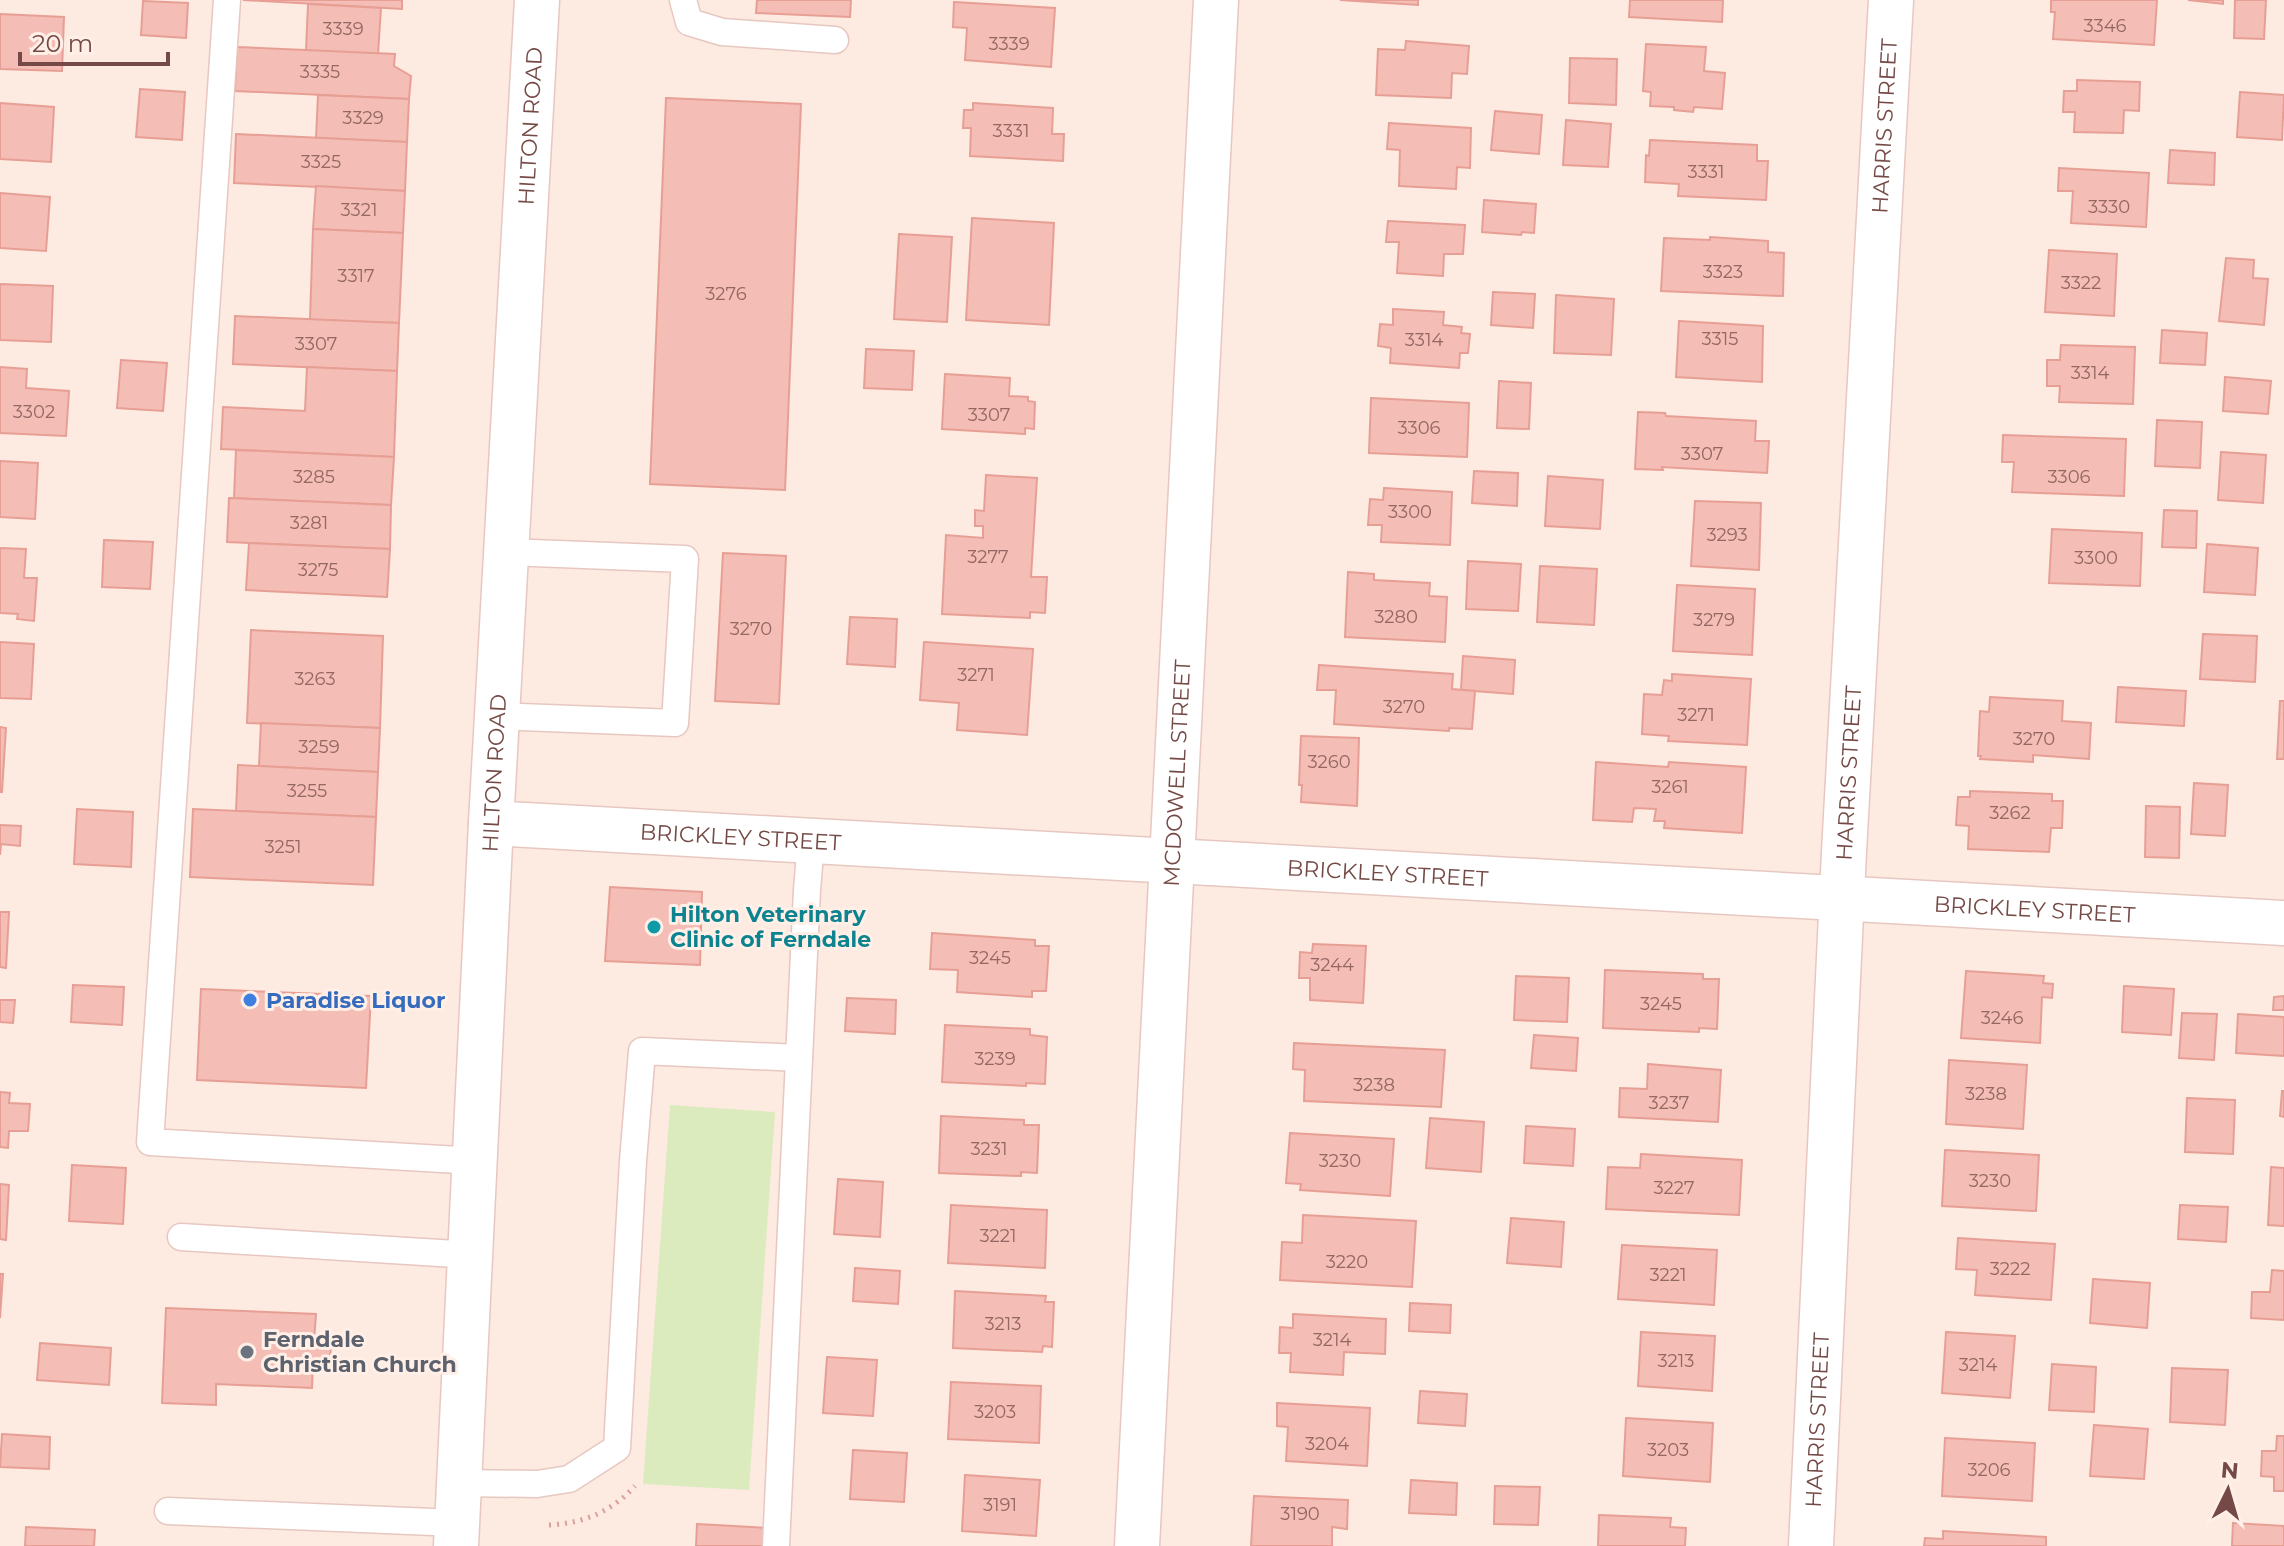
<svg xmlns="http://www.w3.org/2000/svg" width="2284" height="1546" font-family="Montserrat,sans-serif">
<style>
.green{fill:#dcebbe}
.building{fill:#f4beb6;stroke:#e79f95;stroke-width:2}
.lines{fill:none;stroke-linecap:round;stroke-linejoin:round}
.service-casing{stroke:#e7c8c0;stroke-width:29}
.minor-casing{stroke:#e7c8c0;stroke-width:47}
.tertiary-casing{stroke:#e7c8c0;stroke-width:47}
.path{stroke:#d8a199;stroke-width:5;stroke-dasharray:2 6;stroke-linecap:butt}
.service{stroke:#fff;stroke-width:26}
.minor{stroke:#fff;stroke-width:44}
.tertiary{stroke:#fff;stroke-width:44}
.culture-dot{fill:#0f9aa8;stroke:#ffefe7;stroke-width:3}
.shop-dot{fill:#3f7fe0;stroke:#ffefe7;stroke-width:3}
.worship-dot{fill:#6b7280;stroke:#ffefe7;stroke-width:3}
.labels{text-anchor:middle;stroke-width:6;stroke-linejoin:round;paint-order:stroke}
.number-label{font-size:18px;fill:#956762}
.street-label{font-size:22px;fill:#754a46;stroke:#ffefe7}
.culture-label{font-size:22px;font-weight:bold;fill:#0d838f;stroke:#ffefe7;text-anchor:start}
.shop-label{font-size:22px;font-weight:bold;fill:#366cbe;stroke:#ffefe7;text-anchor:start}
.worship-label{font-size:22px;font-weight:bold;fill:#5b616d;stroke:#ffefe7;text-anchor:start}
</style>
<rect width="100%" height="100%" fill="#fdeae0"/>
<!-- green -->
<path class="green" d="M670,1105L775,1112L749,1490L643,1484Z"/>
<!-- building -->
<g class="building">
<path d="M243,0H402V9Z"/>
<path d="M757,0H851L850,17L756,13Z"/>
<path d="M1340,0H1418V5Z"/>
<path d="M1630,0H1723L1722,22L1629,17Z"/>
<path d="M2051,0H2157L2154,45L2053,39L2055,12H2051Z"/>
<path d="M2188,0H2223V4Z"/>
<path d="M2235,0H2266L2264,39L2234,38Z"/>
<path d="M143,1L188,3L186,38L141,35Z"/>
<path d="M954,2L1055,8L1051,67L965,60L967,28L953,27Z"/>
<path d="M308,4L381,8L378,54L306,51Z"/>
<path d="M0,14L64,17L62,71L0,69Z"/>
<path d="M1406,41L1469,46L1467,74L1452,73L1451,98L1376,95L1378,49L1405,50Z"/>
<path d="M1646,44L1706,47L1704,71L1725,73L1722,109L1694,107L1693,112L1674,110V107L1650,106L1651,92L1643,91Z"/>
<path d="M237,47L395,54L394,66L411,76L409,99L235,91Z"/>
<path d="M1570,58L1617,59L1616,105L1569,103Z"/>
<path d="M2077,80L2140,82L2139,111L2124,110L2123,133L2074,132L2075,112H2063L2064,91H2077Z"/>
<path d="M140,89L185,92L182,140L136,137Z"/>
<path d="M2240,92L2284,95L2282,140L2237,137Z"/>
<path d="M318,95L409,99L407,142L316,138Z"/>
<path d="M666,98L801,104L785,490L650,484Z"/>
<path d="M0,103L54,107L51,162L0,159Z"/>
<path d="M973,103L1053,108L1052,134H1064L1063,161L970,156L971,128H963L964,110H973Z"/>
<path d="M1495,111L1542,115L1539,154L1491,150Z"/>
<path d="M1566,120L1611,124L1608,167L1563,165Z"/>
<path d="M1389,123L1471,128L1470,168L1457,167L1456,189L1399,186L1400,150L1387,149Z"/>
<path d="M236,134L407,142L405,191L234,183Z"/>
<path d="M1650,140L1757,145V161H1768L1766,200L1678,196L1679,184L1645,182L1646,155L1649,156Z"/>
<path d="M2170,150L2215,153L2214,185L2168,183Z"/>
<path d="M2059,168L2149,173L2146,227L2071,223L2073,191H2058Z"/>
<path d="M316,186L405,191L403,233L313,229Z"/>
<path d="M0,193L50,197L46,251L0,248Z"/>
<path d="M1484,200L1536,204L1534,233L1522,232L1521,235L1482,232Z"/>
<path d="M972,218L1054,223L1049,325L966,320Z"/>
<path d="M1388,221L1465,225L1463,254H1444L1443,276L1397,273L1399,242H1386Z"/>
<path d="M313,229L403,233L399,323L310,320Z"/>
<path d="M899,234L952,237L947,322L894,319Z"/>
<path d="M1710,237L1768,241V252L1784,253L1783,296L1661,291L1664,238L1710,240Z"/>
<path d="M2049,250L2117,254L2114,316L2045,312Z"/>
<path d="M2226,258L2254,260L2253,278L2268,279L2264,325L2219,321Z"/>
<path d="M0,284L53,286L51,342L0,340Z"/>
<path d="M1493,292L1535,294L1533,328L1491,325Z"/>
<path d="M1556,295L1614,299L1611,355L1554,353Z"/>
<path d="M1393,309L1444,312L1443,325L1462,327L1461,333L1470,334L1468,353H1460L1459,368L1390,363L1391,348L1378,346L1380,324L1393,325Z"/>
<path d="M235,316L399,323L397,371L233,364Z"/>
<path d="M1679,321L1763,326L1762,382L1676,377Z"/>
<path d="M2162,330L2207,333L2205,365L2160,363Z"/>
<path d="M2061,345L2135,347L2133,404L2059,402L2060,386H2047V360H2060Z"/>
<path d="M866,349L914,351L912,390L864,388Z"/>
<path d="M121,360L167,363L163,411L117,408Z"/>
<path d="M0,367L27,369L26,388L69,391L66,436L0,433Z"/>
<path d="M307,367L397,371L394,457L221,449L223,407L305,411Z"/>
<path d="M945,374L1010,378L1009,396L1028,397V401L1035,402L1034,429L1025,428V434L942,429Z"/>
<path d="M2225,377L2271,381L2268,414L2223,411Z"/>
<path d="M1499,381L1531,383L1529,429L1497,428Z"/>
<path d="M1371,398L1469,403L1467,457L1369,453Z"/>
<path d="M1638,412L1665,413L1666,416L1756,421L1755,441H1769L1767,473L1662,467L1663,470L1635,469Z"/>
<path d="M2157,420L2202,422L2200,468L2155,466Z"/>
<path d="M2003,435L2126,439L2124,496L2012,492L2014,462H2002Z"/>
<path d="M236,450L394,457L391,505L234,498Z"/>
<path d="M2221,452L2266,455L2263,503L2218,500Z"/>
<path d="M0,461L38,463L35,519L0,517Z"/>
<path d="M1474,471L1518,473L1517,506L1472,503Z"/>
<path d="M986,475L1037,478L1031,577H1047L1045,613L1030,612V618L942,614L946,535L983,538V526H975V510L984,511Z"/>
<path d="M1548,476L1603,480L1600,529L1545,526Z"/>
<path d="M1384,488L1452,492L1450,545L1381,542L1382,525H1368L1370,499L1383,500Z"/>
<path d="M229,498L391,505L390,549L227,542Z"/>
<path d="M1695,501L1761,503L1759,570L1691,566Z"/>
<path d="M2164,510L2197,511L2196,548L2162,547Z"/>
<path d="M2052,529L2142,533L2140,586L2049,583Z"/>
<path d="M104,540L153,542L150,589L102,587Z"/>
<path d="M249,543L390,549L387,597L246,590Z"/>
<path d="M2207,544L2258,548L2255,595L2204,592Z"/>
<path d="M0,548L26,549L24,578H37L34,621L17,619L18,614L0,613Z"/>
<path d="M723,553L786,556L779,704L715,701Z"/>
<path d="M1468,561L1521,564L1518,611L1466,609Z"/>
<path d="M1540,566L1597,569L1594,625L1537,622Z"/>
<path d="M1348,572L1374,574V580L1430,583L1429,596L1447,597L1445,642L1345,637Z"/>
<path d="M1677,585L1755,589L1752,655L1673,651Z"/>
<path d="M850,617L897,619L895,667L847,664Z"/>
<path d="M251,630L383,636L380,728L247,723Z"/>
<path d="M2203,634L2257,636L2255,682L2200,679Z"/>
<path d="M0,642L34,644L31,699L0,698Z"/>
<path d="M924,642L1033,649L1027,735L957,730L959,703L920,700Z"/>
<path d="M1463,656L1515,660L1513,694L1461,690Z"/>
<path d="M1319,665L1453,674L1452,689L1475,691L1472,729L1449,728V731L1334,724L1336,690H1317Z"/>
<path d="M1672,674L1751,679L1747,745L1668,741L1669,736L1642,734L1644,694L1662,695L1664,680L1672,681Z"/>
<path d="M2118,687L2186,691L2184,726L2116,722Z"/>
<path d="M1990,697L2063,701L2062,721L2091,723L2089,759L2033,755V762L1980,759L1981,756H1978L1980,711L1989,712Z"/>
<path d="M2280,701H2284V759H2277Z"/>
<path d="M261,723L380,728L378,772L259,766Z"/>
<path d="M0,727L6,728L2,792H0Z"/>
<path d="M1301,736L1359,738L1357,806L1301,802L1302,785H1299Z"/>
<path d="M1596,762L1668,767L1669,762L1746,767L1742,833L1664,828L1665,821H1654L1656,809L1634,808L1632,822L1593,820Z"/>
<path d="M238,765L378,772L376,817L236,811Z"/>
<path d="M2194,783L2228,785L2225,836L2191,834Z"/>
<path d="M1970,791L2052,794V801H2063L2062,828H2051L2049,852L1968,849L1969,826L1956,825L1958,797H1970Z"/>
<path d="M2146,806L2180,807L2179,858L2145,857Z"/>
<path d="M77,809L133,812L131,867L74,864Z"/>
<path d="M193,809L376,817L373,885L190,877Z"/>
<path d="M0,825L21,826L20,846L1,844L0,855Z"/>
<path d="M610,887L702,892L700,965L605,961Z"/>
<path d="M0,912H9L6,968L0,967Z"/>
<path d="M932,933L1035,940V946H1049L1046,991H1032V997L957,992L958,970L930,969Z"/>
<path d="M1313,944L1366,946L1363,1003L1310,1000V978H1299L1300,952L1312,953Z"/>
<path d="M1605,970L1703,974V979H1719L1717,1029L1699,1028V1032L1603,1028Z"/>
<path d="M1966,971L2044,976L2043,983L2053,984L2052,998L2042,997L2040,1043L1961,1038Z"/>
<path d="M1516,976L1569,978L1567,1022L1514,1020Z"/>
<path d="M73,985L124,987L122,1025L71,1022Z"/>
<path d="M2124,986L2174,989L2171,1035L2122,1032Z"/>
<path d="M201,989L371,996L366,1088L197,1080Z"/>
<path d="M2274,997L2284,996V1010H2273Z"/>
<path d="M847,998L896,1000L895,1034L845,1031Z"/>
<path d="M0,1000H15L13,1023L0,1022Z"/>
<path d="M2182,1013L2217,1014L2214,1060L2179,1058Z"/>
<path d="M2238,1014L2284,1017V1056L2236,1053Z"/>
<path d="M945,1025L1030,1029V1035L1047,1037L1045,1084L1026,1083V1086L942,1082Z"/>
<path d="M1534,1035L1578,1038L1576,1071L1531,1068Z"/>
<path d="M1294,1043L1445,1050L1441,1107L1304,1101L1305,1070L1293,1069Z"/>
<path d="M1949,1060L2027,1065L2023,1129L1946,1124Z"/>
<path d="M1648,1064L1721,1070L1718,1122L1619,1117L1620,1088L1647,1089Z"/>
<path d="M2282,1091H2284V1117L2280,1116Z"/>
<path d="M0,1092L10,1093L9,1103L30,1104L28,1131H9L8,1148L0,1147Z"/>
<path d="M2187,1098L2235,1100L2233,1154L2185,1152Z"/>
<path d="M941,1116L1024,1120V1125H1039L1037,1173L1021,1172V1176L939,1173Z"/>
<path d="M1430,1118L1484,1122L1481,1172L1426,1168Z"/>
<path d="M1526,1126L1575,1129L1573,1166L1524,1163Z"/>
<path d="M1290,1133L1394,1139L1390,1196L1300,1190L1301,1184L1286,1183Z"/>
<path d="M1945,1150L2039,1155L2036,1211L1942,1206Z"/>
<path d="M1641,1154L1742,1160L1739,1215L1606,1209L1608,1167L1640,1168Z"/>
<path d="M72,1165L126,1168L123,1224L69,1221Z"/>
<path d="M2271,1167L2284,1168V1226L2268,1225Z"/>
<path d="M838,1179L883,1182L880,1237L834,1234Z"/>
<path d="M0,1184L9,1185L6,1240L0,1239Z"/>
<path d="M951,1205L1047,1210L1045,1268L948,1263Z"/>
<path d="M2180,1205L2228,1207L2226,1242L2178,1239Z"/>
<path d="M1303,1215L1416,1221L1412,1287L1280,1280L1282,1242L1302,1243Z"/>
<path d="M1511,1218L1564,1222L1561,1267L1507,1263Z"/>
<path d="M1958,1238L2055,1244L2051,1300L1975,1295L1977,1270L1956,1269Z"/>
<path d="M1622,1245L1717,1250L1714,1305L1618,1299Z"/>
<path d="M855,1268L900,1271L898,1304L853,1301Z"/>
<path d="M2272,1270L2284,1271V1320L2251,1318L2252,1292H2270Z"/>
<path d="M0,1274H3L0,1318Z"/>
<path d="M2093,1279L2150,1283L2147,1328L2090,1323Z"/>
<path d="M955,1291L1046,1296L1045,1302H1054L1052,1347L1043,1346L1042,1352L953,1348Z"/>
<path d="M1410,1303L1451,1305L1450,1333L1409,1331Z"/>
<path d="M166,1308L316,1314L314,1341L331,1342L330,1362H313L312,1388L216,1384V1405L162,1403Z"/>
<path d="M1293,1314L1386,1319L1385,1354L1344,1352L1343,1375L1290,1372L1291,1353H1279L1280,1327L1293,1328Z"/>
<path d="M1641,1332L1715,1336L1712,1391L1638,1386Z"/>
<path d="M1946,1332L2015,1336L2010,1398L1942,1393Z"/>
<path d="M40,1343L111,1348L109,1385L37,1380Z"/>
<path d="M827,1357L877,1360L873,1416L823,1413Z"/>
<path d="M2052,1364L2096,1367L2094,1412L2049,1410Z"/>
<path d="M2172,1368L2228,1370L2225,1425L2170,1422Z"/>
<path d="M951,1382L1041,1386L1039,1443L948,1439Z"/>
<path d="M1420,1391L1467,1394L1465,1426L1418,1423Z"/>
<path d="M1277,1403L1370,1408L1367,1466L1286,1461L1288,1427L1277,1426Z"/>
<path d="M1626,1418L1713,1423L1710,1482L1623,1476Z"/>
<path d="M2094,1425L2148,1429L2144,1479L2090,1476Z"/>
<path d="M2,1434L50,1437L49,1469L0,1467Z"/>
<path d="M2277,1436H2284V1491H2274V1477L2261,1476L2262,1451H2276Z"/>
<path d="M1945,1438L2035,1443L2032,1501L1942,1496Z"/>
<path d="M853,1450L907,1453L904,1502L850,1499Z"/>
<path d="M965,1475L1040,1480L1036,1536L962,1531Z"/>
<path d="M1411,1480L1457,1483L1456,1515L1409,1513Z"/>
<path d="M1495,1486L1540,1487L1538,1525L1494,1524Z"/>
<path d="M1254,1496L1348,1500L1347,1529L1332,1527V1546H1251Z"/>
<path d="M1599,1515L1671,1518L1670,1527L1686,1528L1685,1546H1598Z"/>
<path d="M2233,1523L2284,1526V1546H2232Z"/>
<path d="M697,1524L770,1528L769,1546H696Z"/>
<path d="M26,1527L95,1530L94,1546H25Z"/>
<path d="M1943,1531L2046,1537V1546H1924L1925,1538L1943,1539Z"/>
</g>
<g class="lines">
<defs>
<g id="service">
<path d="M227,0L150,1142L476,1161"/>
<path d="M683,0L689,22L722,32L835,40"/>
<path d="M496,716L675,723L685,559L506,552"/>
<path d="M181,1237L472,1255"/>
<path d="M460,1483L537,1484L569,1479L617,1448L633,1161L642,1051L799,1058"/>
<path d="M168,1511L457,1523"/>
<path d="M776,1546L807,890L811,842"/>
</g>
<g id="minor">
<path id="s1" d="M491,823L2284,923"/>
<path id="s2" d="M1137,1546L1216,0"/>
<path id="s3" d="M1811,1546L1844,852L1891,0"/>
</g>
<g id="tertiary">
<path id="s4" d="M456,1546L491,823L537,0"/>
</g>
</defs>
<!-- service casing -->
<use href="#service" class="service-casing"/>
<!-- minor casing -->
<use href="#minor" class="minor-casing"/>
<!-- tertiary casing -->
<use href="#tertiary" class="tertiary-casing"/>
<!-- path -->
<path class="path" d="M549,1525C584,1523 611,1512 635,1486"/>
<!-- service -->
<use href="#service" class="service"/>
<!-- minor -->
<use href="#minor" class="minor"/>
<!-- tertiary -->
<use href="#tertiary" class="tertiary"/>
</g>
<!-- markers -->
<circle class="culture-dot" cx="654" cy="927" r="8"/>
<circle class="shop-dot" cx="250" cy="1000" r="8"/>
<circle class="worship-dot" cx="247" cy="1352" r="8"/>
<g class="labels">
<!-- number labels -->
<g class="number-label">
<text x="2105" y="32">3346</text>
<text x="343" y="35">3339</text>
<text x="1009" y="50">3339</text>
<text x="320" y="78">3335</text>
<text x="363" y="124">3329</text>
<text x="1011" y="137">3331</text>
<text x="321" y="168">3325</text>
<text x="1706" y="178">3331</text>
<text x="2109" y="213">3330</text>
<text x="359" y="216">3321</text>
<text x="1723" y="278">3323</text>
<text x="356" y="282">3317</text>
<text x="2081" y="289">3322</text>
<text x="726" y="300">3276</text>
<text x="1720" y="345">3315</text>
<text x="1424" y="346">3314</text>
<text x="316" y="350">3307</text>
<text x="2090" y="379">3314</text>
<text x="34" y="418">3302</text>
<text x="989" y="421">3307</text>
<text x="1419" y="434">3306</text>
<text x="1702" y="460">3307</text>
<text x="314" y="483">3285</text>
<text x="2069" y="483">3306</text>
<text x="1410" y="518">3300</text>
<text x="309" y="529">3281</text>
<text x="1727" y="541">3293</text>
<text x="988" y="563">3277</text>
<text x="2096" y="564">3300</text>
<text x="318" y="576">3275</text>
<text x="1396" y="623">3280</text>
<text x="1714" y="626">3279</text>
<text x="751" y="635">3270</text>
<text x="976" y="681">3271</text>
<text x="315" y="685">3263</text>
<text x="1404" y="713">3270</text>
<text x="1696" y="721">3271</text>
<text x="2034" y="745">3270</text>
<text x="319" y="753">3259</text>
<text x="1329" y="768">3260</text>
<text x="1670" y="793">3261</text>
<text x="307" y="797">3255</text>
<text x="2010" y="819">3262</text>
<text x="283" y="853">3251</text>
<text x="990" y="964">3245</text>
<text x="1332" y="971">3244</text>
<text x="1661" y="1010">3245</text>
<text x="2002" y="1024">3246</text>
<text x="995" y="1065">3239</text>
<text x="1374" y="1091">3238</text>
<text x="1986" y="1100">3238</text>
<text x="1669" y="1109">3237</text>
<text x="989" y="1155">3231</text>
<text x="1340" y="1167">3230</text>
<text x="1990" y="1187">3230</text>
<text x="1674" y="1194">3227</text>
<text x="998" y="1242">3221</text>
<text x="1347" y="1268">3220</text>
<text x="2010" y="1275">3222</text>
<text x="1668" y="1281">3221</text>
<text x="1003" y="1330">3213</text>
<text x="1332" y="1346">3214</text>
<text x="1676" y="1367">3213</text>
<text x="1978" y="1371">3214</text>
<text x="995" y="1418">3203</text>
<text x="1327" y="1450">3204</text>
<text x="1668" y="1456">3203</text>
<text x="1989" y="1476">3206</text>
<text x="1000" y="1511">3191</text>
<text x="1300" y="1520">3190</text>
</g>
<!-- street labels -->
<g class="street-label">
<text dy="8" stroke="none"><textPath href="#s4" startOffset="1422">HILTON ROAD</textPath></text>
<text dy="8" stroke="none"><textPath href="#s3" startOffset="1422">HARRIS STREET</textPath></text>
<text dy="8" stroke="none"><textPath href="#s4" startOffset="774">HILTON ROAD</textPath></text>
<text dy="8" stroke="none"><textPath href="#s2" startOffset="774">MCDOWELL STREET</textPath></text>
<text dy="8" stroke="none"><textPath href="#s3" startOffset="774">HARRIS STREET</textPath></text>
<text dy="8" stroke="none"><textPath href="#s1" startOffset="250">BRICKLEY STREET</textPath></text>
<text dy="8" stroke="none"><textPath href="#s1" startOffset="898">BRICKLEY STREET</textPath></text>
<text dy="8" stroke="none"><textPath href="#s1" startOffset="1546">BRICKLEY STREET</textPath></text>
<text dy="8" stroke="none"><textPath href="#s3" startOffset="126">HARRIS STREET</textPath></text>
</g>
<!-- culture labels -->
<g class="culture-label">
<text x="670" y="922">Hilton Veterinary<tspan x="670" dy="25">Clinic of Ferndale</tspan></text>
</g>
<!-- shop labels -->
<g class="shop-label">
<text x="266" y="1008">Paradise Liquor</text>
</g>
<!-- worship labels -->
<g class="worship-label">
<text x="263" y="1347">Ferndale<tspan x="263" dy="25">Christian Church</tspan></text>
</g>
</g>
<!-- north arrow -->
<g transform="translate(2228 1490) rotate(5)" stroke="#ffefe7" stroke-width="6" paint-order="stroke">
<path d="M0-6L14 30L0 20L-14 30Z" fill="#754a46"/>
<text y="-12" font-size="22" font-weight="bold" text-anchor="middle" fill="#754a46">N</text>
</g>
<!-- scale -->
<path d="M20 52v12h148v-12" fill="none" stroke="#754a46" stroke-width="4"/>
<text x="32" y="52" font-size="24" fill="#754a46" stroke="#ffefe7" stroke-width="6" paint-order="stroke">20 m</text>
</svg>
